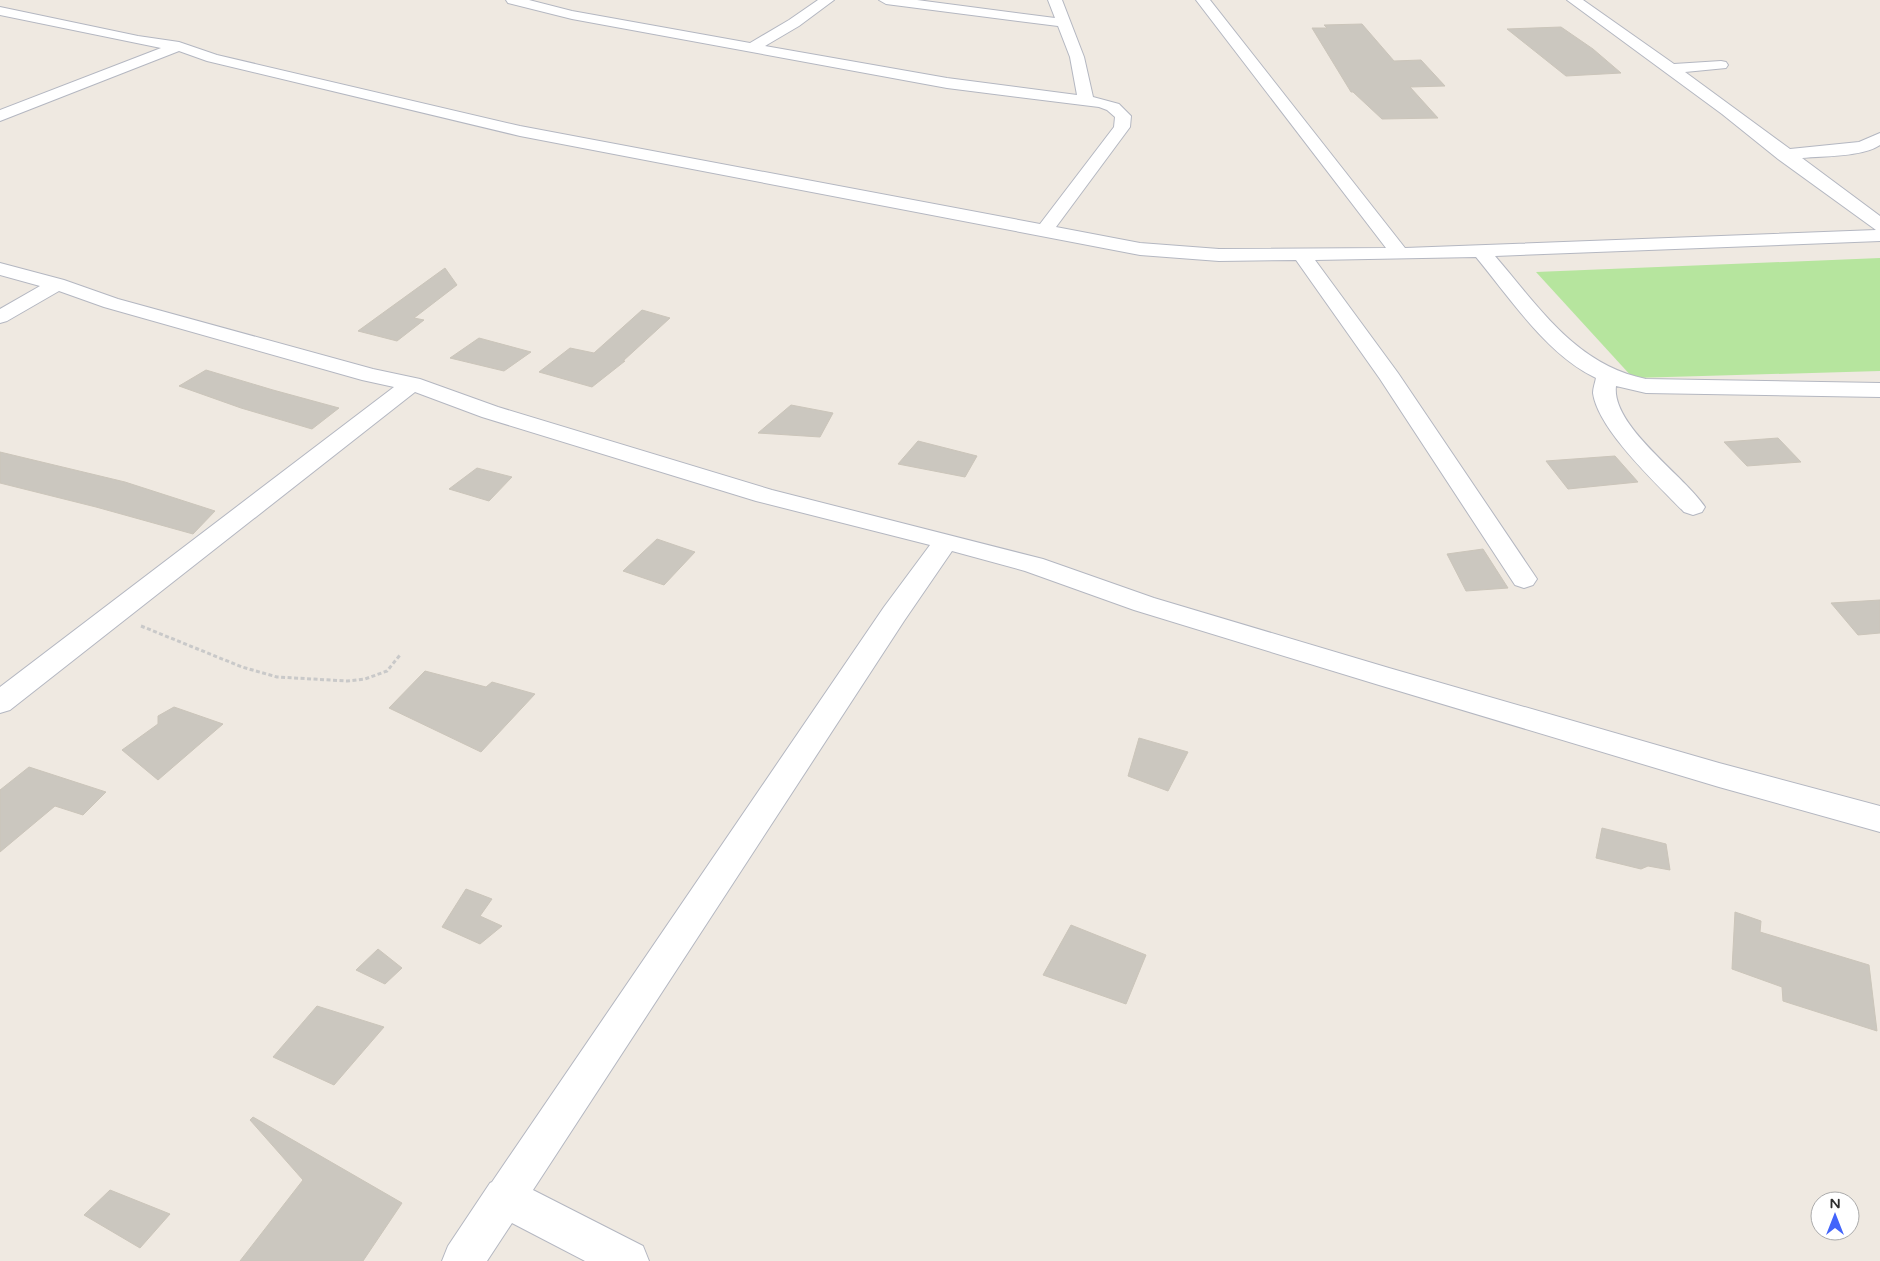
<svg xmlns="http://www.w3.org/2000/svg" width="1880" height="1261" font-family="'Varela Round',sans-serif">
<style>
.green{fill:#b6e59e}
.building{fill:#cbc7bf;stroke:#cbc5ba}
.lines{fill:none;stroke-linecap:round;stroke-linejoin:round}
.minor-casing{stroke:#b4b7c1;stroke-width:2}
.path{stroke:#c9c9c9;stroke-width:3;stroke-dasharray:4 2.5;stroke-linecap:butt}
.minor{fill:#fff;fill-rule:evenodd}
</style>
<rect width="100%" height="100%" fill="#efe9e1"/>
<!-- green -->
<path class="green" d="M1880,258V371L1633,378L1536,272Z"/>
<!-- building -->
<g class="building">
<path d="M1362,24L1394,61L1421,60L1445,86L1410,87L1438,118L1382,119L1353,92H1351L1312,28H1327L1324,25Z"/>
<path d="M1561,27L1593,49L1621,73L1566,76L1507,29Z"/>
<path d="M445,268L457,285L414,318L424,320L397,341L358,331Z"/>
<path d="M642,310L670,318L623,361H625L592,387L539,372L570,348L594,353Z"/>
<path d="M479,338L531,352L504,371L450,358Z"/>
<path d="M206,370L273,390L339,408L312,429L241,408L179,386Z"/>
<path d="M791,405L833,413L820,437L758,433Z"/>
<path d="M1778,438L1801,462L1747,466L1724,442Z"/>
<path d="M918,441L977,456L965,477L898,464Z"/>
<path d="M0,452L125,482L215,511L193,534L96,507L0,483Z"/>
<path d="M1615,456L1638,482L1568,489L1546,461Z"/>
<path d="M477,468L512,477L489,501L449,489Z"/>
<path d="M657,539L695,552L664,585L623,571Z"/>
<path d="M1483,549L1508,588L1466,591L1447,554Z"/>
<path d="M1880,600V633L1858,635L1831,603Z"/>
<path d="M425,671L486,687L492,682L535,694L481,752L389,708Z"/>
<path d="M174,707L223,724L158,780L122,750L158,724V716Z"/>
<path d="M1139,738L1188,752L1168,791L1128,776Z"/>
<path d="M29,767L106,792L83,815L55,806L0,852V790Z"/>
<path d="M1602,828L1666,844L1670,870L1648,866L1641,869L1596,858Z"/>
<path d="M466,889L492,899L480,916L502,926L480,944L442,927Z"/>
<path d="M1735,912L1761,921L1760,932L1869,965L1877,1031L1783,1001L1782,987L1732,969Z"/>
<path d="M1071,925L1146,955L1126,1004L1043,975Z"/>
<path d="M378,949L402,968L385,984L356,970Z"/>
<path d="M317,1006L384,1027L334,1085L273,1057Z"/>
<path d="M253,1117L402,1203L363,1261H240L303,1180L250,1120Z"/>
<path d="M110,1190L170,1214L140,1248L84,1215Z"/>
</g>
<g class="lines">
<defs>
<g id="minor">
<path d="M506,0H529L572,11L750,43L789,20L818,0H834L799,26L765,46L947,78L1077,95L1070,57L1058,26L886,4L879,0H917L1055,18L1048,0H1062L1084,57L1093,97L1119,104L1131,116L1130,127L1056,227L1140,243L1219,249L1386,248L1196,0H1210L1405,248L1876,230L1778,159L1722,114L1567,0H1583L1674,64L1721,61L1726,62L1728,65L1726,68L1685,72L1790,149L1859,142L1880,133V145C1863,157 1823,156 1802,158L1880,216V241L1495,256C1539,307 1576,365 1646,379L1880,383V397L1646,393L1616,386C1611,426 1685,476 1705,507L1702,512L1693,515L1684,512C1659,486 1598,430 1593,393C1593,388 1595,383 1596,378C1547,355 1510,298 1476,257L1315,260L1398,373L1533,573L1537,579L1533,585L1524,588L1515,585L1380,379L1296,260L1219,261L1140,255L520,136L207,61L179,51L0,121V110L161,48L0,15V7L138,36L179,42L217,55L520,126L1040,224L1114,127L1115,117L1107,110L1099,107L947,88L572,19L508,3Z"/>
<path d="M0,263L64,280L118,299L373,369L420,379L498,407L772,490L1043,559L1154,598L1389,668L1719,763L1880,806V832L1719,787L1379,685L1134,610L1025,571L952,551L904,621L533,1190L643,1246L649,1261H585L512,1223L487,1261H442L448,1246L490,1183L492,1182L884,607L930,545L756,501L482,417L415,392L10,710L0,713V687L394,387L362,380L104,307L59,291L7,321L0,323V309L40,286L0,275Z"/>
</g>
</defs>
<!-- minor casing -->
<use href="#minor" class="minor-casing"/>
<!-- path -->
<path class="path" d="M141,626L242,667L277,677L347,681L365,679L387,671L400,655"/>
<!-- minor -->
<use href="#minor" class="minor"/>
</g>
<!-- north arrow -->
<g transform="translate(1835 1216)"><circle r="24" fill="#ffffff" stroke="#ababab"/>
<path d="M0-4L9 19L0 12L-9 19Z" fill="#4264fb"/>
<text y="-8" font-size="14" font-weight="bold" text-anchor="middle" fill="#2e2e2e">N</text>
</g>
</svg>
